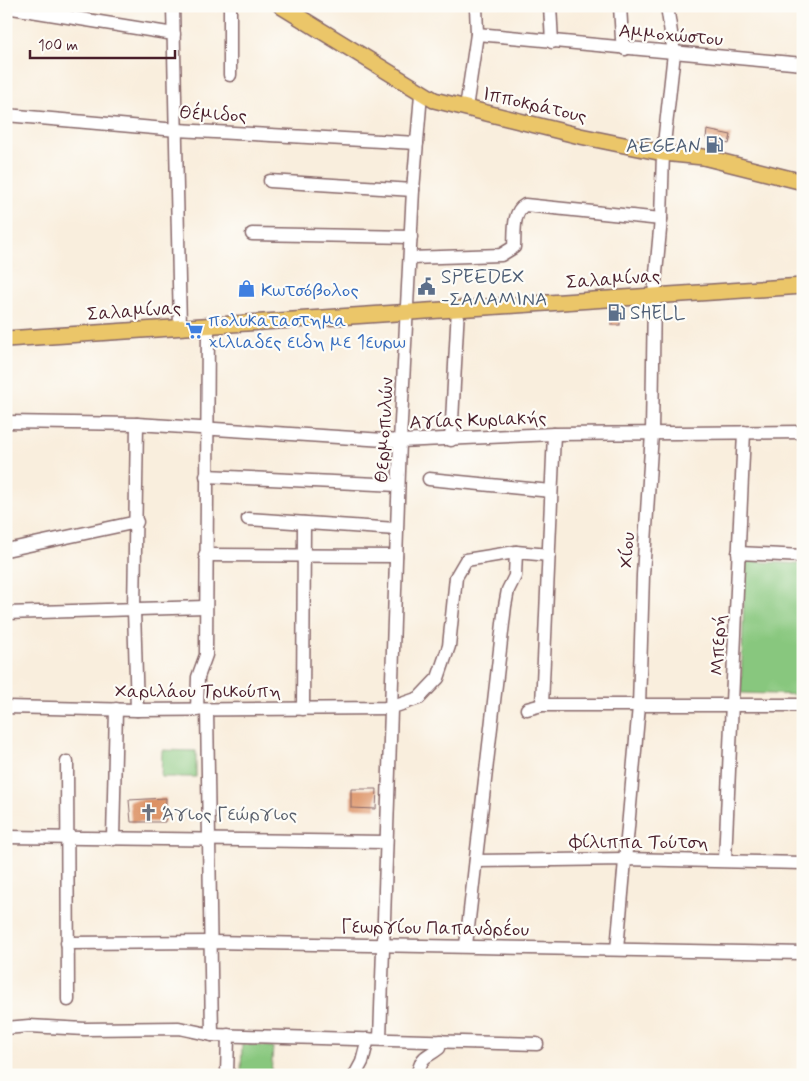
<svg xmlns="http://www.w3.org/2000/svg" width="809" height="1081" font-family="Mynerve,sans-serif">
<style>
.green{fill:#88c77e;stroke:#697354}
.building{fill:#dc9164}
.lines{fill:none;stroke-linecap:round;stroke-linejoin:round}
.minor-casing{stroke:#876769;stroke-width:15}
.major-casing{stroke:#876769;stroke-width:18}
.minor{stroke:#fff;stroke-width:12}
.major{stroke:#ebc669;stroke-width:15}
.labels{text-anchor:middle;stroke-width:4.5;stroke-linejoin:round;paint-order:stroke}
.street-label{font-size:19px;fill:#4a1f2b;stroke:#fdfcf7}
.service-label{font-size:19px;fill:#4e5e75;stroke:#fdfcf7;text-anchor:start}
.shop-label{font-size:19px;fill:#366cbe;stroke:#fdfcf7;text-anchor:start}
.worship-label{font-size:19px;fill:#5b616d;stroke:#fdfcf7;text-anchor:start}
</style>
<rect width="100%" height="100%" fill="#fdfcf7"/>
<filter id="ink" filterUnits="userSpaceOnUse"><feTurbulence type="fractalNoise" baseFrequency=".02" numOctaves="2"/><feDisplacementMap in="SourceGraphic" scale="10" xChannelSelector="R" yChannelSelector="G"/><feConvolveMatrix kernelMatrix="1 2 1 2 8 2 1 2 1" color-interpolation-filters="sRGB"/></filter>
<filter id="wash" filterUnits="userSpaceOnUse"><feTurbulence type="fractalNoise" baseFrequency=".0096" numOctaves="4" result="noise"/><feDisplacementMap in="SourceGraphic" scale="20" xChannelSelector="R" yChannelSelector="G"/><feGaussianBlur stdDeviation="1.12" result="paint"/><feColorMatrix in="noise" values="0 0 0 0 0 0 0 0 0 0 0 0 0 0 0 0 0 1.4 0 .05"/><feComposite in="paint" operator="in"/></filter>
<g filter="url(#wash)">
<rect width="100%" height="100%" fill="#f9eedd"/>
<!-- green -->
<g class="green">
<path d="M745,561L803,564V695L741,693Z"/>
<path d="M162,750L196,751V777H161Z"/>
<path d="M242,1044L273,1047L271,1075H241Z"/>
</g>
<g id="blocks">
<!-- building -->
<g class="building">
<path d="M707,130L731,135L729,144L722,142L720,151L710,149L713,139L706,138Z"/>
<rect x="611" y="308" width="9" height="17"/>
<path d="M351,789H377L376,809L351,808Z"/>
<path d="M166,798L165,822H131L129,800Z"/>
</g>
</g>
</g>
<g filter="url(#ink)">
<use href="#blocks" fill-opacity="0" stroke="#876769" stroke-width="1"/>
<g class="lines">
<defs>
<g id="minor">
<path d="M173,6L180,327"/>
<path d="M230,6V75"/>
<path d="M550,6L552,42"/>
<path d="M620,6L622,39L625,49"/>
<path d="M6,7L174,34"/>
<path d="M477,34L803,64"/>
<path d="M466,108L477,34L476,6"/>
<path d="M6,115L177,130L417,143"/>
<path d="M270,181L413,190"/>
<path d="M252,234L411,237"/>
<path d="M410,258L501,255L514,247C515,233 512,212 525,205L661,219"/>
<path d="M6,422L137,424L400,441L554,434L803,432"/>
<path d="M137,424L134,610L137,710"/>
<path d="M451,440L458,308"/>
<path d="M206,476L398,485"/>
<path d="M429,479L551,491"/>
<path d="M248,519L396,529"/>
<path d="M6,550L137,522"/>
<path d="M738,553L803,556"/>
<path d="M205,555L396,556"/>
<path d="M6,613L205,607"/>
<path d="M542,705L554,434"/>
<path d="M6,707L137,710L390,708L419,698L438,678L449,646L456,577L466,560L516,552L549,555"/>
<path d="M303,709L304,523"/>
<path d="M527,709L542,705H803"/>
<path d="M197,710L198,677L206,655L208,325"/>
<path d="M207,710L212,1035"/>
<path d="M67,762L68,1000"/>
<path d="M6,837L386,842"/>
<path d="M113,839L116,709"/>
<path d="M725,860L744,432"/>
<path d="M476,861L625,859L803,863"/>
<path d="M67,943L212,942L803,953"/>
<path d="M466,945L505,606L508,590L515,576L516,552"/>
<path d="M617,949L639,706L643,575L652,433L654,295L661,219L663,153L674,53L667,6"/>
<path d="M6,1028L29,1026L85,1029L179,1028L212,1035L537,1044"/>
<path d="M380,1039L400,441L413,190L421,94"/>
<path d="M227,1075L228,1035"/>
<path d="M355,1075L362,1062L368,1039"/>
<path d="M417,1075C424,1052 424,1060 439,1048L441,1041"/>
</g>
<g id="major">
<path d="M281,6L434,100L580,136L663,153L703,157L803,182"/>
<path d="M6,339L803,286"/>
</g>
</defs>
<!-- minor casing -->
<use href="#minor" class="minor-casing"/>
<!-- major casing -->
<use href="#major" class="major-casing"/>
<!-- minor -->
<use href="#minor" class="minor"/>
<!-- major -->
<use href="#major" class="major"/>
</g>
</g>
<!-- icons -->
<defs>
<symbol id="fuel-bare" viewBox="-9 -9 18 18"><path d="M-5.5-6h7V0h2V4h1.3V-2.5L3-4.5l.8-.8L6-3V5H2.5V1h-1V6h-7ZM-4.2-4.7v3.2H.2V-4.7Z" fill="#5c6f8a" stroke="#fdfcf7" stroke-width="2.5" paint-order="stroke"/></symbol>
<symbol id="civic-bare" viewBox="-9 -9 18 18"><path d="M-.6-6.5H3V-4.5H.6V-3L4-1V1h2V6H-6V1h2V-1L-.6-3ZM-1.2 2.5V6h2.4V2.5Z" fill="#5c6f8a" stroke="#fdfcf7" stroke-width="2.5" paint-order="stroke"/></symbol>
<symbol id="shop-bare" viewBox="-9 -9 18 18"><path d="M-5-2.5h2.3a2.7 3.5 0 0 1 5.4 0H5L5.5 6h-11ZM-1.5-2.5h3a1.5 2.3 0 0 0-3 0Z" fill="#3f7fe0" stroke="#fdfcf7" stroke-width="2.5" paint-order="stroke"/></symbol>
<symbol id="supermarket-bare" viewBox="-9 -9 18 18"><path d="M-6-5.5h2.5l.6 2H6L4.5 2H-2.5L-4.4-4H-6ZM-1.5 3.2a1.3 1.3 0 1 0 .1 0ZM3 3.2a1.3 1.3 0 1 0 .1 0Z" fill="#3f7fe0" stroke="#fdfcf7" stroke-width="2.5" paint-order="stroke"/></symbol>
<symbol id="church-bare" viewBox="-9 -9 18 18"><path d="M-1.2-6h2.4v3.5h3.3v2.4h-3.3V6h-2.4V-.1h-3.3v-2.4h3.3Z" fill="#6b7280" stroke="#fdfcf7" stroke-width="2.5" paint-order="stroke"/></symbol>
</defs>
<g fill-rule="evenodd">
<use href="#fuel-bare" x="702" y="132" width="25" height="25"/>
<use href="#civic-bare" x="414" y="274" width="25" height="25"/>
<use href="#shop-bare" x="234" y="276" width="25" height="25"/>
<use href="#fuel-bare" x="604" y="300" width="25" height="25"/>
<use href="#supermarket-bare" x="182" y="318" width="25" height="25"/>
<use href="#church-bare" x="136" y="800" width="25" height="25"/>
</g>
<g class="labels">
<!-- street labels -->
<g class="street-label">
<text transform="translate(671 34) rotate(5)" y="7">Αμμοχώστου</text>
<text transform="translate(535 104) rotate(13)" y="7">Ιπποκράτους</text>
<text transform="translate(213 113) rotate(3)" y="7">Θέμιδος</text>
<text transform="translate(613 278) rotate(-4)" y="7">Σαλαμίνας</text>
<text transform="translate(134 310) rotate(-4)" y="7">Σαλαμίνας</text>
<text transform="translate(478 419) rotate(-2)" y="7">Αγίας Κυριακής</text>
<text transform="translate(383 430) rotate(-87)" y="7">Θερμοπυλών</text>
<text transform="translate(626 550) rotate(-86)" y="7">Χίου</text>
<text transform="translate(717 645) rotate(-88)" y="7">Μπερή</text>
<text x="198" y="697">Χαριλάου Τρικούπη</text>
<text x="639" y="848">Φίλιππα Τούτση</text>
<text transform="translate(435 927) rotate(1)" y="7">Γεωργίου Παπανδρέου</text>
</g>
<!-- service labels -->
<g class="service-label">
<text x="701" y="152" text-anchor="end">AEGEAN</text>
<text x="441" y="283">SPEEDEX<tspan x="441" dy="22">-ΣΑΛΑΜΙΝΑ</tspan></text>
<text x="630" y="319">SHELL</text>
</g>
<!-- shop labels -->
<g class="shop-label">
<text x="261" y="296">Κωτσόβολος</text>
<text x="208" y="326">πολυκαταστημα<tspan x="208" dy="22">χιλιαδες ειδη με 1ευρω</tspan></text>
</g>
<!-- worship labels -->
<g class="worship-label">
<text x="162" y="820">Άγιος Γεώργιος</text>
</g>
</g>
<!-- margin -->
<rect width="809" height="1081" fill="none" stroke="#fdfcf7" stroke-width="25"/>
<!-- scale -->
<path d="M30 50v8h145v-8" fill="none" stroke="#4a1f2b" stroke-width="2.5"/>
<text x="38" y="50" font-size="15" fill="#4a1f2b" stroke="#fdfcf7" stroke-width="4" paint-order="stroke">100 m</text>
</svg>
